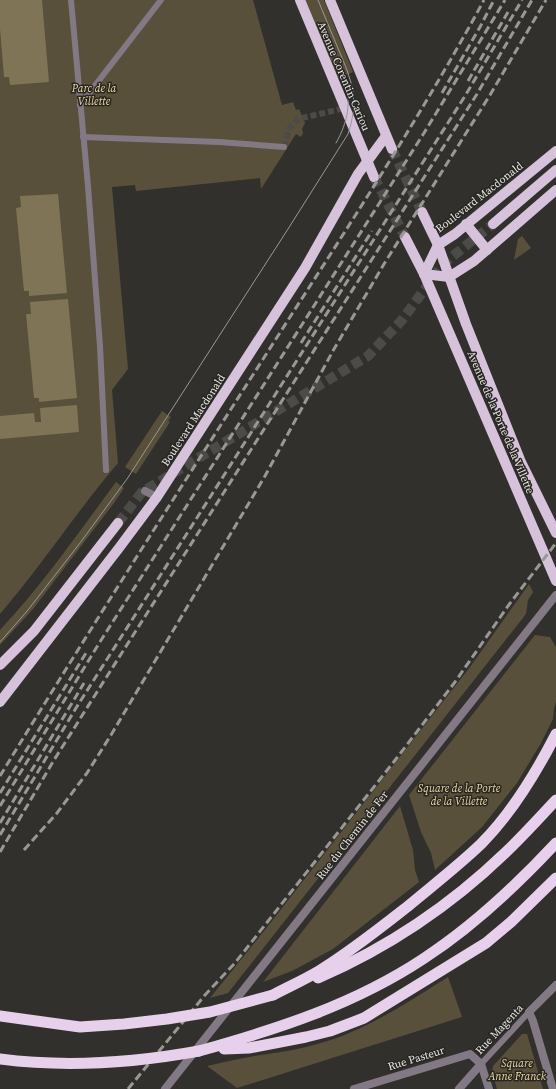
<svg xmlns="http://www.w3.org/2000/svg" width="556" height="1089" font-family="'Source Serif 4',serif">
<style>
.green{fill:#58503a}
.water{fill:#7f7455}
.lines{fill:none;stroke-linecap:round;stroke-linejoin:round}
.pedestrian-tunnel{stroke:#4d4b48;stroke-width:6;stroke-dasharray:6 3;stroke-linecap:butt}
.primary-tunnel{stroke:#4d4b48;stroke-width:10;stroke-dasharray:10 5;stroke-linecap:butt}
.pedestrian{stroke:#837985;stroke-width:6}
.minor{stroke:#837985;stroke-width:8}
.primary{stroke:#d6c2da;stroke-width:10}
.trunk{stroke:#e6d0eb;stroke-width:11}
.tram{stroke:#9a9895;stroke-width:1}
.rail{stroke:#9a9895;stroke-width:3;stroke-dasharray:8 4;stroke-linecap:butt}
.trunk-bridge{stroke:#e6d0eb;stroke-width:11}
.labels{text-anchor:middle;stroke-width:3;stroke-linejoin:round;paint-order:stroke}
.street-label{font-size:11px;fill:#e8e7e4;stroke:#282622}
.park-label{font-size:11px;font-style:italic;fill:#eed9a0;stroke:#282622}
</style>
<rect width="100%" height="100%" fill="#32302c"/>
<!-- green -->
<g class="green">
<path d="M0,0H253L282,105L293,102L296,110L299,109L305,123L302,129L303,133L301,137L296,134L261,189L260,178L136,191L135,185L112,187L128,369L112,390L118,463C77,511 42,565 0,614Z"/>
<path d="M304,0H324L353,72L337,79Z"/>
<path d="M522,236L531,248L514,260L518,239Z"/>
<path d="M162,411L171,417L168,421L170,422L136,474L125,467Z"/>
<path d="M116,482L124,488L114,503L33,609L0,645V630C43,584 79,532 116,482Z"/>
<path d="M529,584L533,592L528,600L526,614L228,993L210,998L268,926L470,667Z"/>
<path d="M535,635L550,637L556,647V702L554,708L553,719L541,743L517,783L482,827L435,870L431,853L421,832L409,795Z"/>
<path d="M400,806L413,850L415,870L419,882L333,949L292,971L263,982Z"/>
<path d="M448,977L462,1017L237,1088L207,1066C225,1062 243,1058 261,1055C281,1052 301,1049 321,1043C367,1030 408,1002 448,977Z"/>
<path d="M522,1034H527L543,1089H497L492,1072L493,1066Z"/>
</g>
<!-- water -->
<g class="water">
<path d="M0,0H42L49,82L10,85L9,77H4L0,29Z"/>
<path d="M58,194L67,293L29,296V291H24L16,208L21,207L20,196Z"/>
<path d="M68,299L77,398L39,402V398H34L26,314H31L30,302Z"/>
<path d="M77,405L79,432L0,439V416L34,413L35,422H41L40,408Z"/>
</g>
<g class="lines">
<!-- pedestrian-tunnel -->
<path class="pedestrian-tunnel" d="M284,147L289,129L298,119L345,108"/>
<!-- primary-tunnel -->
<g class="primary-tunnel">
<path d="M392,149L422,212"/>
<path d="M374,177L405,237"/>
<path d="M118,523L142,492L368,356L402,320L443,264L493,224"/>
</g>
<!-- pedestrian -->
<g class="pedestrian">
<path d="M71,0L88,186L100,346L106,470"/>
<path d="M80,105L161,0"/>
<path d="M83,137L219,142L284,147"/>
<path d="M481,1064L529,1012"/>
</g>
<!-- minor -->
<g class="minor">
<path d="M145,491L157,497"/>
<path d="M165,1089L556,595"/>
<path d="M354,1089L470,1054L481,1064L489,1089"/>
<path d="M459,1089L481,1064"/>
<path d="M553,1089L533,1021L529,1012L556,985"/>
</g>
<!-- primary -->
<g class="primary">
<path d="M300,0L374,177"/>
<path d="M330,0L392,149"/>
<path d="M422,212L438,245L466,324L521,462L556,533"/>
<path d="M466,224L487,250"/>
<path d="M493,224L556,170"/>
<path d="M405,237L424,274L449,332L556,581"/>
<path d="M424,274L438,245L455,234L556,151"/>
<path d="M424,274L449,277L474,261L556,190"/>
<path d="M0,665L34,631L118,523"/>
<path d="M0,702L119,548L157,497L305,268L358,174L386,136"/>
</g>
<!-- trunk -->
<g class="trunk">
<path d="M318,978C387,948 451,905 505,853C523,836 539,818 556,800"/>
<path d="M273,995C288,987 304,980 319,971C350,952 379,929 407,907C432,886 458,866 481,844C512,813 536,773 556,734"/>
<path d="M224,1049L249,1048L306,1037L330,1031L364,1018L486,943L511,922L556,878"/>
<path d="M199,1051C278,1029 355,1004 423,959C472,927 516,886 556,843"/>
</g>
<!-- tram -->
<g class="tram">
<path d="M336,143C348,122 352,101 344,78"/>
<path d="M0,642L28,610L80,543L127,479L288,229L348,134L351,124L354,108L353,89L347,70L318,0"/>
</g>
<!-- rail -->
<g class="rail">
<path d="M468,81L508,12"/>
<path d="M442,93L480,27L494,0"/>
<path d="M301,343L372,231"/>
<path d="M0,776C94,622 192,470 290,317C357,213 425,109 484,0"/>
<path d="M0,793L86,653"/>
<path d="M0,806L98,645L424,133L505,0"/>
<path d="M0,823L84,683"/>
<path d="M0,835L76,708L465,96L522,0"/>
<path d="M24,850L57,813L87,773L111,735L265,476L334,349L384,264L490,95L546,0"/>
<path d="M0,852L54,760L97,692L477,94L532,0"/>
<path d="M128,1089L205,995L235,963L396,759L455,682L508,606L556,543"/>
</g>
<!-- trunk-bridge -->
<g class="trunk-bridge">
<path d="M0,1016L80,1027L124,1024L167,1019L210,1012L273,995"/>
<path d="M0,1059C68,1068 133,1063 199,1051"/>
</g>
</g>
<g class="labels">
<!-- street labels -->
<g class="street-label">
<text transform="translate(344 76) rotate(67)" y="4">Avenue Corentin Cariou</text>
<text transform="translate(479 197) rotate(-38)" y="4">Boulevard Macdonald</text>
<text transform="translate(193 420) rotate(-57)" y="4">Boulevard Macdonald</text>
<text transform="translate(501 422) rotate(67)" y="4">Avenue de la Porte de la Villette</text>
<text transform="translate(352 835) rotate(-52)" y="4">Rue du Chemin de Fer</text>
<text transform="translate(499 1029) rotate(-47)" y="4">Rue Magenta</text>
<text transform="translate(416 1058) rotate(-17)" y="4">Rue Pasteur</text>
</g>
<!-- park labels -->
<g class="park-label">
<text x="94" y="92">Parc de la<tspan x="94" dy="13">Villette</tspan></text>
<text x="459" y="792">Square de la Porte<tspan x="459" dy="13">de la Villette</tspan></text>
<text x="517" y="1067">Square<tspan x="517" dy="13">Anne Franck</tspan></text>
</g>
</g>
</svg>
